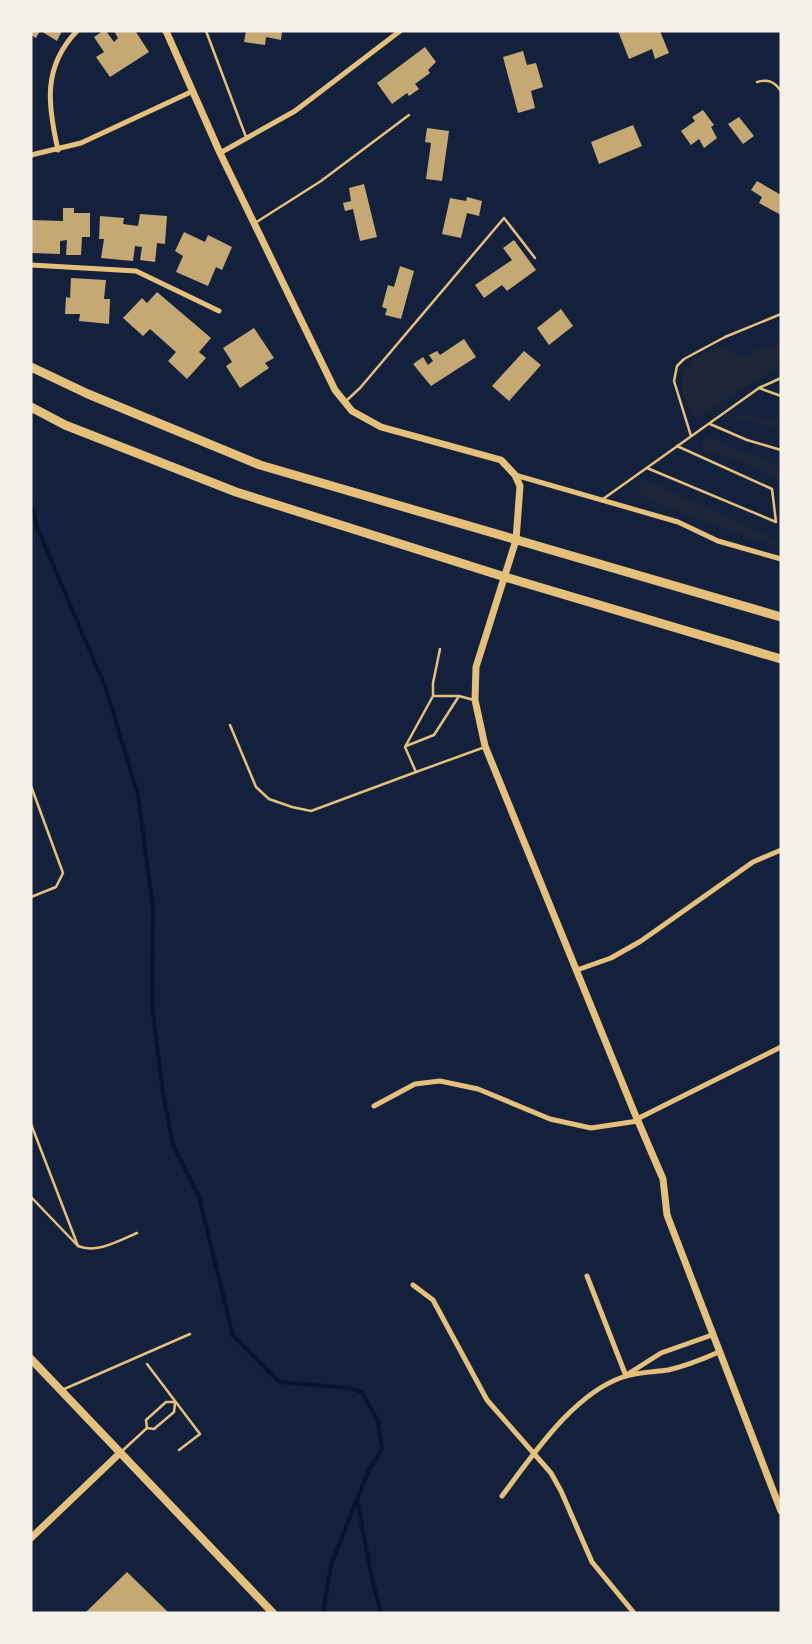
<svg xmlns="http://www.w3.org/2000/svg" width="812" height="1644" font-family="Barlow,sans-serif">
<style>
.green{fill:#1d2539}
.lines{fill:none;stroke-linecap:round;stroke-linejoin:round}
.stream{stroke:#0b132b;stroke-width:4}
.building{fill:#c6a872}
.service{stroke:#e5c07b;stroke-width:2.5}
.minor{stroke:#e5c07b;stroke-width:5}
.tertiary{stroke:#e5c07b;stroke-width:7}
.secondary{stroke:#e5c07b;stroke-width:8}
.trunk{stroke:#e5c07b;stroke-width:9}
</style>
<rect width="100%" height="100%" fill="#14213d"/>
<!-- green -->
<g class="green">
<path d="M781,342V365L700,416H692C670,377 683,357 724,345L729,351L740,356Z"/>
<path d="M741,415L781,419V427L737,420L736,416Z"/>
<path d="M711,436L727,446L757,456L781,468V489L776,478L762,470L723,456L708,454L703,449L702,443L707,437Z"/>
<path d="M644,479L781,542V548L743,536L646,499L638,489Z"/>
</g>
<g class="lines">
<!-- stream -->
<g class="stream">
<path d="M31,504L37,527L106,689L138,795L153,908L152,1006L163,1093L173,1145L199,1197L233,1336L279,1382L350,1388L362,1392L378,1421L382,1449L369,1470L331,1565L323,1613"/>
<path d="M357,1500L373,1583L381,1613"/>
</g>
</g>
<!-- building -->
<g class="building">
<path d="M31,31H40L36,38L31,35Z"/>
<path d="M41,31H62L57,41Z"/>
<path d="M103,31H106L114,42L118,38L114,31L136,32L149,52L110,77L96,57L104,52L94,37Z"/>
<path d="M246,31H282L281,40L266,37L265,45L244,42Z"/>
<path d="M618,31H660L669,53L655,59L652,49L629,59Z"/>
<path d="M425,47L436,62L428,70L430,73L415,84L419,89L409,96L407,93L392,104L377,83Z"/>
<path d="M523,51L527,65L536,63L543,87L531,91L535,108L518,113L503,57Z"/>
<path d="M703,110L714,125L711,127L717,138L704,148L699,139L691,145L681,131L695,121L692,117Z"/>
<path d="M739,117L754,136L743,144L728,124Z"/>
<path d="M633,125L642,146L599,164L591,142Z"/>
<path d="M427,128L449,131L442,181L426,179L431,143L425,142Z"/>
<path d="M757,181L781,195V215L759,203L762,197L751,190Z"/>
<path d="M364,184L377,237L360,241L353,209L345,211L343,203L351,201L349,188Z"/>
<path d="M467,197L482,201L479,216L467,213L461,238L442,234L450,198L466,201Z"/>
<path d="M63,208H74V213H90V237H82L81,255H66L67,240L60,241V254L32,253L31,220L63,221Z"/>
<path d="M140,214L167,216L165,244L157,243L155,262L140,260L142,247L135,246L133,261L101,258L104,239H99L100,216L124,218L123,224L138,226Z"/>
<path d="M184,232L205,242L208,235L232,247L222,270L216,267L208,286L176,272L183,256L175,251Z"/>
<path d="M514,240L536,270L507,291L502,285L484,298L475,285L512,260L503,248Z"/>
<path d="M400,266L414,271L401,319L385,315L387,309L382,307L388,285L394,287Z"/>
<path d="M71,278L106,280L104,299H110L109,324L79,321L80,314H65L66,297L70,298Z"/>
<path d="M157,292L211,338L199,352L206,358L187,379L168,361L176,352L150,329L143,336L123,318L142,298L147,303Z"/>
<path d="M561,309L573,326L549,345L537,328Z"/>
<path d="M254,328L274,358L265,363L269,368L240,388L226,366L232,362L223,348Z"/>
<path d="M464,339L476,357L431,386L413,364L423,357L428,365L433,361L429,355L437,351L440,355Z"/>
<path d="M524,351L541,365L509,401L492,386Z"/>
<path d="M127,1572L169,1613H85Z"/>
</g>
<g class="lines">
<!-- service -->
<g class="service">
<path d="M206,31L246,137"/>
<path d="M757,82C768,79 774,81 781,91"/>
<path d="M255,223L321,181L409,115"/>
<path d="M759,388L781,396"/>
<path d="M346,401L360,388L504,218L535,258"/>
<path d="M710,424L747,440L781,450"/>
<path d="M691,436L674,381L677,366L684,359L725,337L781,314"/>
<path d="M647,468L776,522L772,489L677,446"/>
<path d="M603,499L759,388L781,378"/>
<path d="M440,649L433,683V696H459L474,700"/>
<path d="M433,696L405,747L416,772L485,747"/>
<path d="M230,725L256,787L269,799L292,807L311,811L416,772"/>
<path d="M406,746L434,735L459,696"/>
<path d="M31,786L63,873L56,887L31,897"/>
<path d="M31,1124L78,1246L31,1197"/>
<path d="M78,1246C97,1254 120,1240 137,1233"/>
<path d="M147,1364L200,1434L179,1450"/>
<path d="M62,1390L190,1334"/>
<path d="M147,1428L146,1420L166,1402H174"/>
<path d="M121,1452L147,1428L154,1429L174,1412L175,1403"/>
</g>
<!-- minor -->
<g class="minor">
<path d="M58,150C48,106 42,67 77,31"/>
<path d="M220,153L295,111L400,31"/>
<path d="M31,155L81,143L193,91"/>
<path d="M31,265L136,271L219,311"/>
<path d="M515,475L678,522L718,541L781,559"/>
<path d="M577,970L611,958L641,941L753,862L781,850"/>
<path d="M374,1106L415,1084L440,1081L478,1089L550,1119L591,1128L638,1121L637,1119L781,1047"/>
<path d="M587,1276L626,1376"/>
<path d="M413,1285L433,1300L487,1400L551,1473L561,1491L592,1562L634,1613"/>
<path d="M628,1374L661,1353L712,1335"/>
<path d="M502,1496C533,1455 573,1394 623,1377C637,1372 654,1372 668,1370C686,1366 703,1359 719,1352"/>
</g>
<!-- tertiary -->
<g class="tertiary">
<path d="M166,31L220,153L335,390L352,411L381,427L501,460L515,475L520,486L516,540L476,667L475,700L485,746L637,1119"/>
<path d="M638,1121L663,1179L667,1215L781,1511"/>
<path d="M31,1538L120,1453"/>
</g>
<!-- secondary -->
<path class="secondary" d="M31,1359L273,1613"/>
<!-- trunk -->
<g class="trunk">
<path d="M31,367L88,394L260,465L781,617"/>
<path d="M31,407L65,425L236,492L505,577L781,659"/>
</g>
</g>
<!-- border -->
<rect width="812" height="1644" fill="none" stroke="#f6f1e7" stroke-width="65"/>
</svg>
